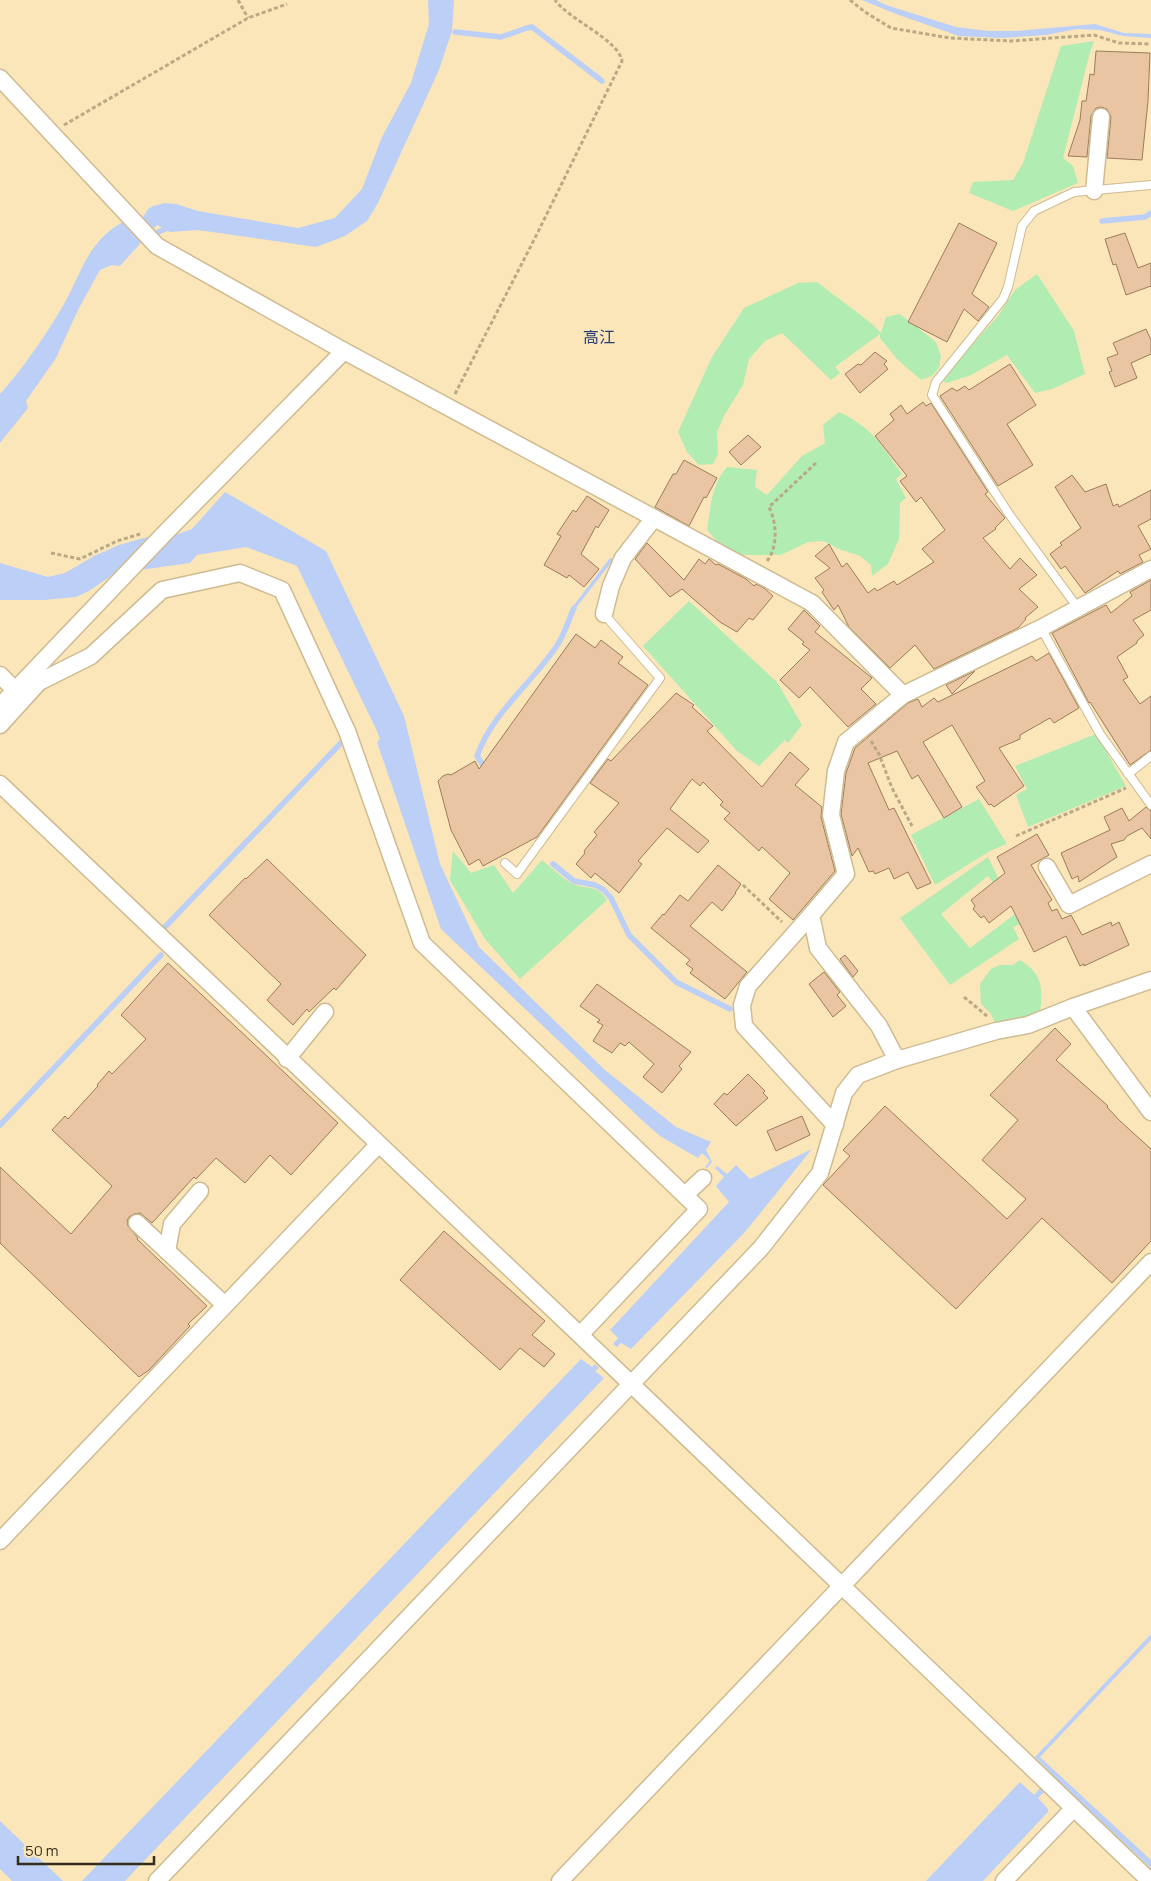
<svg xmlns="http://www.w3.org/2000/svg" width="1151" height="1881" font-family="Manrope,'Noto Sans JP',sans-serif">
<style>
.green{fill:#b1ecb3}
.water{fill:#bccff7}
.lines{fill:none;stroke-linecap:round;stroke-linejoin:round}
.stream{stroke:#bccff7;stroke-width:5.5}
.building{fill:#e9c5a3;stroke:#9c7c5c}
.service-casing{stroke:#cfbb91;stroke-width:10}
.minor-casing{stroke:#cfbb91;stroke-width:19}
.path{stroke:#b9a985;stroke-width:3;stroke-dasharray:4 2.5;stroke-linecap:butt}
.service{stroke:#fff;stroke-width:8}
.minor{stroke:#fff;stroke-width:16}
.labels{text-anchor:middle;stroke-width:4;stroke-linejoin:round;paint-order:stroke}
.quarter-label{font-size:16px;fill:#263d75;stroke:#fbe6ba}
</style>
<rect width="100%" height="100%" fill="#fbe6ba"/>
<!-- green -->
<g class="green">
<path d="M1094,41L1089,56L1063,158L1073,166L1078,183L1013,211L969,193L973,182L1013,180L1023,163L1061,46Z"/>
<path d="M1037,274L1074,331L1085,374L1052,389L1035,393L1007,355L971,375L947,383L941,380L998,316L1015,290Z"/>
<path d="M817,282L871,323L881,333L886,317L900,314L936,342L941,356L939,368L932,376L921,380L897,359L880,338V334L835,367L840,373L831,380L782,333L765,341L749,359L743,385L725,414L717,432L718,454L713,464L699,465L687,452L678,432L712,357L744,308L798,283Z"/>
<path d="M839,412C872,427 882,446 902,474L896,479L906,498L900,503L899,539L888,564L872,576L871,565L860,556L839,549L823,541L808,542L781,555H743L723,548L707,530C710,509 712,483 727,467L757,470L755,487L767,495L802,456L825,443L823,425Z"/>
<path d="M689,601L777,682L802,725L788,743L785,740L759,766L737,751L643,646Z"/>
<path d="M1096,734L1126,786L1028,827L1016,795L1027,789L1015,766Z"/>
<path d="M979,799L1007,844L990,851L935,885L911,835Z"/>
<path d="M453,851L471,873L494,865L513,893L542,860C551,867 564,880 573,884C588,890 597,884 607,900L520,979L485,939L450,880Z"/>
<path d="M988,857L1015,912L988,876L941,914L970,948L1015,914L1020,924L1013,927L1019,939L950,985L900,918Z"/>
<path d="M1020,960C1045,975 1042,990 1040,1016L997,1028L991,1014L981,1004L980,984L991,969L1000,965H1013Z"/>
</g>
<!-- water -->
<g class="water">
<path d="M428,0H454L452,31L439,70L378,203L367,221L345,236L316,247L198,230L170,232L157,225L120,266L112,265L100,270L79,308L56,358L26,401L28,408L0,443V394C25,366 45,336 64,304C82,272 88,241 123,222L131,228L142,219L148,209L153,206L165,203L176,204L198,211L298,228L335,218L362,189L382,137L411,83L429,24Z"/>
<path d="M862,0H876L886,5L956,27L988,31H1016L1095,24L1124,33L1151,34V38L1123,36L1100,30L1077,29L1046,35L1002,38L959,36L896,14Z"/>
<path d="M225,492L326,551L404,716L440,864L479,947L605,1070L676,1127L711,1142L706,1150L712,1162L707,1168L705,1167L710,1161L702,1153L698,1158L660,1136L644,1122L441,929L377,742L380,739L377,731L297,566L246,547L197,555L190,563L147,569L111,576L89,591L76,597L44,600H0V563L48,577L65,573L94,556L119,545L147,537L172,536L192,529Z"/>
<path d="M610,558L614,559L575,609L574,608V605Z"/>
<path d="M812,1149L745,1232L631,1349L621,1343L617,1347L613,1344L618,1338L610,1330L729,1202L716,1186L724,1177L715,1168L717,1166L727,1174L736,1165L750,1179Z"/>
<path d="M581,1359L592,1367L595,1364L599,1368L595,1371L604,1378L125,1881H82Z"/>
<path d="M1151,1634V1640L1040,1757L1151,1860V1868L1057,1780L1038,1798L1048,1809V1812L983,1881H926L1020,1782L1034,1795L1052,1774L1035,1757Z"/>
<path d="M0,1821L63,1881H12L0,1869Z"/>
</g>
<g class="lines">
<!-- stream -->
<g class="stream">
<path d="M455,32L501,37L527,28L532,27L602,81"/>
<path d="M1102,221L1145,217L1151,213"/>
<path d="M151,235L170,227"/>
<path d="M486,770L477,756C493,712 531,684 556,647C564,636 568,621 574,608"/>
<path d="M553,864L574,881L595,885L604,890L611,898L629,935L676,982L730,1009"/>
<path d="M164,928L341,743"/>
<path d="M0,1125L161,955"/>
</g>
</g>
<!-- building -->
<g class="building">
<path d="M1096,51L1150,53L1148,101L1142,160L1107,158L1111,117L1107,109L1101,107L1096,108L1091,116L1087,157L1068,156L1080,120L1082,101H1086L1090,74L1094,75Z"/>
<path d="M959,223L997,243L972,294L989,307L978,321L964,309L947,342L908,322Z"/>
<path d="M1125,233L1138,268L1151,263V286L1126,295L1116,264L1113,265L1105,239Z"/>
<path d="M1146,329L1151,340V354L1131,363L1137,378L1115,387L1109,372L1112,371L1107,358L1118,354L1113,343Z"/>
<path d="M875,352L887,361L884,364L888,369L860,393L845,374L858,364L861,365Z"/>
<path d="M1010,364L1036,405L1007,424L1033,465L998,486L940,396L952,388L957,391L965,386L969,390Z"/>
<path d="M923,402L926,406L931,403L988,492L985,494L1005,518L995,528L996,529L983,538L1010,569L1020,558L1037,575L1019,589L1038,607L1025,618L1026,619L1018,628L934,669L915,645L890,668L849,627L838,605L834,610L822,592L824,590L815,578L830,568L815,556L829,544L842,567L847,563L868,593L875,588L877,591L894,581L897,585L934,562L922,549L945,530L921,497L916,502L900,481L907,476L875,436L894,420L890,414L901,405L907,414Z"/>
<path d="M748,435L761,447L741,465L729,452Z"/>
<path d="M684,460L717,478L706,498L704,497L689,526L655,507L673,474H676Z"/>
<path d="M1072,475L1085,492L1106,484L1113,506L1118,504L1119,507L1151,490V519L1138,526L1151,549L1139,555L1143,562L1120,574L1118,571L1085,593L1065,566L1061,569L1050,554L1062,545L1060,543L1081,528L1055,487Z"/>
<path d="M587,496L609,510L598,528L596,526L581,554L599,569L584,587L569,575L567,578L544,565L561,536L557,534L573,510L576,512Z"/>
<path d="M647,543L684,580L699,559L705,564L709,559L716,565L718,564L746,579L754,586L756,584L764,588L773,596L753,620L749,618L737,632L720,622L682,589L670,597L635,559Z"/>
<path d="M1151,580V610L1133,620L1144,635L1137,641V643L1117,657L1128,677L1123,680L1140,704L1151,696V750L1130,765L1090,702L1089,703L1052,633L1106,605L1111,613L1132,596L1130,592Z"/>
<path d="M804,610L820,626L815,632L872,678L861,689L876,704L848,727L810,687L799,698L780,680L810,650L802,644L804,642L788,629Z"/>
<path d="M576,634L595,648L601,640L623,657L618,663L648,685L537,837L483,866L479,859L469,865L451,830L438,781L443,776L448,774L451,775L475,761L479,769Z"/>
<path d="M1049,653L1079,708L1054,723L1050,718L1020,735V739L999,748L1024,786L994,807L991,804L989,805L976,787L985,781L952,725L923,742L962,807L944,818L918,775L912,779L897,751L868,763L889,810L894,808L931,883L917,889L908,872L894,879L889,868L875,874L873,871L869,872L858,848L852,856L841,814L846,773L855,748L908,703L918,699L922,707L934,698L938,702L1032,656L1036,661Z"/>
<path d="M975,671L952,694L946,685Z"/>
<path d="M676,693L694,705L692,707L713,726L707,731L762,787L790,752L809,769L795,785L822,807L821,817L835,871L793,920L769,899L790,873L762,847L759,851L724,819L730,813L720,805L723,802L703,782L700,786L692,779L670,809L709,841L698,853L667,828L638,861L642,864L619,893L595,873L591,878L576,864L585,853L584,851L597,835L594,832L619,803L590,783L608,759L611,761Z"/>
<path d="M1146,807L1151,811V839L1142,828L1127,836L1124,840L1111,844L1117,857L1079,882L1078,876L1072,879L1061,853L1110,830L1104,817L1122,808L1129,821Z"/>
<path d="M1037,834L1049,855L1031,865L1052,900L1048,903L1052,911L1057,909L1062,919L1071,915L1082,935L1111,922L1112,926L1119,922L1129,945L1084,966V964L1080,966L1066,936L1034,952L1011,906L989,923L984,916L981,918L973,909L975,906L971,900L1005,873L997,857Z"/>
<path d="M267,859L366,955L336,990L334,988L309,1012L307,1009L293,1025L267,1000L281,984L209,915L245,878L246,879Z"/>
<path d="M718,865L741,884L735,893H736L722,911L712,902L690,926L747,972L725,999L690,973L693,969L686,964L690,960L651,928L663,914L664,915L680,895L688,901Z"/>
<path d="M845,955L858,971L853,977L840,959Z"/>
<path d="M168,963L338,1123L291,1175L270,1155L245,1183L216,1158L196,1179L194,1177L152,1223L140,1213L134,1214L129,1217L127,1221L128,1226L138,1238L137,1239L207,1306L188,1324L190,1326L149,1370L139,1377L0,1243V1167L71,1234L112,1186L52,1130L65,1116L68,1119L98,1086L97,1085L109,1071L112,1074L146,1039L121,1015Z"/>
<path d="M824,972L840,992L837,995L846,1006L833,1017L809,984Z"/>
<path d="M597,984L691,1052L679,1066L682,1069L662,1093L643,1077L654,1064L629,1042L625,1046L620,1043L612,1053L593,1041L603,1025L597,1022L600,1020L580,1006Z"/>
<path d="M1055,1028L1071,1044L1056,1060L1108,1106L1107,1107L1120,1121L1151,1149V1241L1112,1283L1042,1218L956,1309L823,1185L850,1156L843,1150L885,1106L1007,1219L1026,1199L982,1160L1018,1120L990,1095Z"/>
<path d="M748,1074L765,1091L763,1093L768,1098L736,1126L714,1104L724,1093L727,1095Z"/>
<path d="M802,1116L810,1135L776,1151L767,1131Z"/>
<path d="M444,1231L545,1321L532,1335L555,1354L544,1367L520,1348L500,1370L400,1280Z"/>
</g>
<g class="lines">
<defs>
<g id="service">
<path d="M1078,608L1009,514L932,395L936,382L1003,299L1008,287L1022,226L1034,211L1074,192L1151,185"/>
<path d="M1041,628L1100,734L1151,805"/>
<path d="M1128,774L1151,756"/>
<path d="M505,863L517,874L660,678L604,614"/>
</g>
<g id="minor">
<path d="M0,78L157,246L344,351L812,603L903,695"/>
<path d="M1094,191L1101,117"/>
<path d="M604,614L611,586L623,558L654,518"/>
<path d="M0,675L15,690"/>
<path d="M0,706L165,533L344,351"/>
<path d="M0,725L39,682L91,656L162,590L240,573L282,590L347,731L422,943L699,1209L580,1335"/>
<path d="M0,784L580,1335L1150,1881"/>
<path d="M1047,867L1069,905L1151,864"/>
<path d="M811,915L748,986L742,1005L744,1026L835,1125"/>
<path d="M1073,1007L1151,1112"/>
<path d="M287,1059L325,1012"/>
<path d="M897,1060L879,1026L818,948L811,915L846,874L831,815L836,771L846,742L903,695L1041,628L1151,569"/>
<path d="M685,1195L703,1178"/>
<path d="M137,1223L225,1305"/>
<path d="M167,1251L172,1224L200,1191"/>
<path d="M0,1541L378,1145"/>
<path d="M157,1881L761,1248L820,1173L844,1093L858,1075L897,1060L996,1031L1028,1025L1073,1007L1151,980"/>
<path d="M560,1881L1151,1262"/>
<path d="M1004,1881L1073,1809"/>
</g>
</defs>
<!-- service casing -->
<use href="#service" class="service-casing"/>
<!-- minor casing -->
<use href="#minor" class="minor-casing"/>
<!-- path -->
<g class="path">
<path d="M238,0L248,18"/>
<path d="M850,0L865,12L891,28L950,38L1011,41L1094,35L1119,43L1151,44"/>
<path d="M64,125L248,18L287,4"/>
<path d="M455,394L537,234L622,61C619,40 568,19 555,0"/>
<path d="M51,553L80,559L117,541L140,534"/>
<path d="M767,561C778,547 777,523 769,507L816,463"/>
<path d="M871,741L879,754L892,788L912,826"/>
<path d="M1016,836L1126,788"/>
<path d="M743,885L782,922"/>
<path d="M964,997L987,1016"/>
</g>
<!-- service -->
<use href="#service" class="service"/>
<!-- minor -->
<use href="#minor" class="minor"/>
</g>
<g class="labels">
<!-- quarter labels -->
<g class="quarter-label">
<text x="599" y="343">高江</text>
</g>
</g>
<!-- scale -->
<path d="M18 1856v8h136v-8" fill="none" stroke="#352d1c" stroke-width="2.5"/>
<text x="25" y="1856" font-size="15" fill="#352d1c" stroke="#fbe6ba" stroke-width="4" paint-order="stroke">50 m</text>
</svg>
